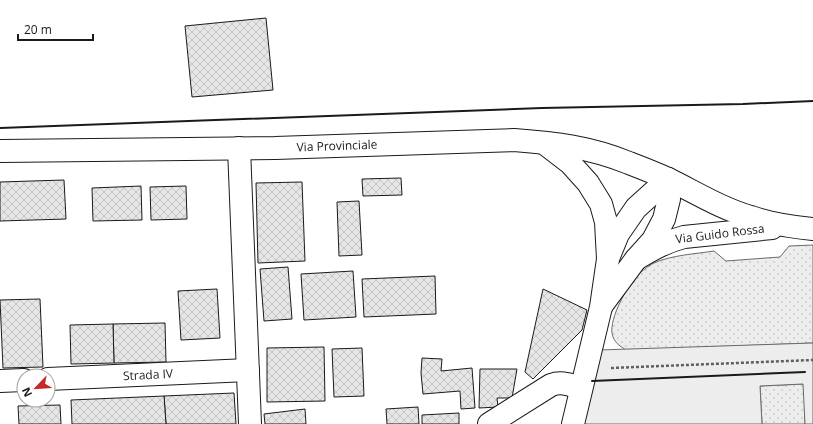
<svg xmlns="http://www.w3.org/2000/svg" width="813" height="424" font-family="'Open Sans',sans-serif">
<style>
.grass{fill:url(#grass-dots);stroke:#6a6a6a}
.built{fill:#ededed;stroke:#6a6a6a}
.building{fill:url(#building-cross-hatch);stroke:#1a1a1a}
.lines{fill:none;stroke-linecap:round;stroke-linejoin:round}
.street-casing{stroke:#1a1a1a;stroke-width:24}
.path{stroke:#5f5f5f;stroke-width:2.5;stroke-dasharray:3 2;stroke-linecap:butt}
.street{stroke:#fff;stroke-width:22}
.wall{stroke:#1a1a1a;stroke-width:2}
.labels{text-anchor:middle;stroke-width:3;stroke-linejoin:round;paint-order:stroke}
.street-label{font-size:12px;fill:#1a1a1a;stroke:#fff}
</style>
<defs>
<pattern id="grass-dots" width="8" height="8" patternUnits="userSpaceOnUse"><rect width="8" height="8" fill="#ededed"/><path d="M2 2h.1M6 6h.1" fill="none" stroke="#cbcbcb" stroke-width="1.8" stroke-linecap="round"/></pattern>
<pattern id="building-cross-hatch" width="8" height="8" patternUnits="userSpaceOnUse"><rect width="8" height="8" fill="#e6e6e6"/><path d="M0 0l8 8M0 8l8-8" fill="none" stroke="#c5c5c5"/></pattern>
</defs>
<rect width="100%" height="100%" fill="#fff"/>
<!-- grass -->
<g class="grass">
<path d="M813,245V343L626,350C620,346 616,344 613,337C607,323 625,290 635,278C639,273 648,266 654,263C672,255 695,254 714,251L726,261L780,257L789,246Z"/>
<path d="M804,384L805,424H762L760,386Z"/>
</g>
<!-- built -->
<path class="built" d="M813,343V424H805L803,384L760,386L762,424H583L599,350Z"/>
<!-- building -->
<g class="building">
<path d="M266,18L273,90L192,97L185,26Z"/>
<path d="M401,178L402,195L363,196L362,179Z"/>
<path d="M64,180L66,219L0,221V182Z"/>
<path d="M302,182L305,261L258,263L256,183Z"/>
<path d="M141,186L142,220L93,221L92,188Z"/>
<path d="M186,186L187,219L151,220L150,187Z"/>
<path d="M359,201L362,255L339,256L337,202Z"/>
<path d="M288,267L292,319L264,321L260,269Z"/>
<path d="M353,271L356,317L304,320L301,274Z"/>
<path d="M435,276L436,314L364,317L362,279Z"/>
<path d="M217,289L220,338L181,340L178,291Z"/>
<path d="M543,289L587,310L582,330L533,379L525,372Z"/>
<path d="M40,299L43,367L3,368L0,300Z"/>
<path d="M165,323L166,362L114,363L113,324Z"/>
<path d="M113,324L114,363L71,364L70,325Z"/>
<path d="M324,347L325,401L267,402V348Z"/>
<path d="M362,348L364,396L334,397L332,349Z"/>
<path d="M422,358L442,359L441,371L472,368L475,408L461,409L460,391L423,394L421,373Z"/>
<path d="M480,369H517L512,398H497L498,407L479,408Z"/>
<path d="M234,393L236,424H166L164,396Z"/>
<path d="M164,396L166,424H72L71,400Z"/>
<path d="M60,405L61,424H19L18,406Z"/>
<path d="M418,407L419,424H387L386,409Z"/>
<path d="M305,409L306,424H265L264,414Z"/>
<path d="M459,413V424H422V415Z"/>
</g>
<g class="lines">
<defs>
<g id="street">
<path d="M544,143L570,163L588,183L601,204L606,222L608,259L601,307L573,424"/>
<path d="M239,148L250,424"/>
<path d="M0,151L275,148L514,140C555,143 590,147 629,163C642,168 655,173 668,179C695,192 722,209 751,217C771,224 792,227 813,229"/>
<path d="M609,256L618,234L636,208L668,179"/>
<path d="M636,259C653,249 665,242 684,237L772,228"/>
<path d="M602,305L636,259L653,240L664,219L669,199L668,179"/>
<path d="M48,379L248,370"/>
<path d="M0,381L24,380"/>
<path d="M489,424L551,385C562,381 570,385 581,388"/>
</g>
</defs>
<!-- street casing -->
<use href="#street" class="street-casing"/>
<!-- path -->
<path class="path" d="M611,368L813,360"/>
<!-- street -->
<use href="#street" class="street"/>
<!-- wall -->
<g class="wall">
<path d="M0,128L542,108L743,104L813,101"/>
<path d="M592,381L805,372"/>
</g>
</g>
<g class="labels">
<!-- street labels -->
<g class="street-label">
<text transform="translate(337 146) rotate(-2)" y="4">Via Provinciale</text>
<text transform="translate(720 234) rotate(-7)" y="4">Via Guido Rossa</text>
<text transform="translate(148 375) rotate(-3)" y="4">Strada IV</text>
</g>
</g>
<!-- north arrow -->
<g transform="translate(36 388) rotate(245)"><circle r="19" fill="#ffffff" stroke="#a3a3a3"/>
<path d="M0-3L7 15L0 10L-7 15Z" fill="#c62828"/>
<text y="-6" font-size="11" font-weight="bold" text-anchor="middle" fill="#1a1a1a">N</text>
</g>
<!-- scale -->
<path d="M18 34v6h75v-6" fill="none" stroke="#1a1a1a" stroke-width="2"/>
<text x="24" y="34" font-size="12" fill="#1a1a1a" stroke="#ffffff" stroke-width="3" paint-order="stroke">20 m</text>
</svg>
